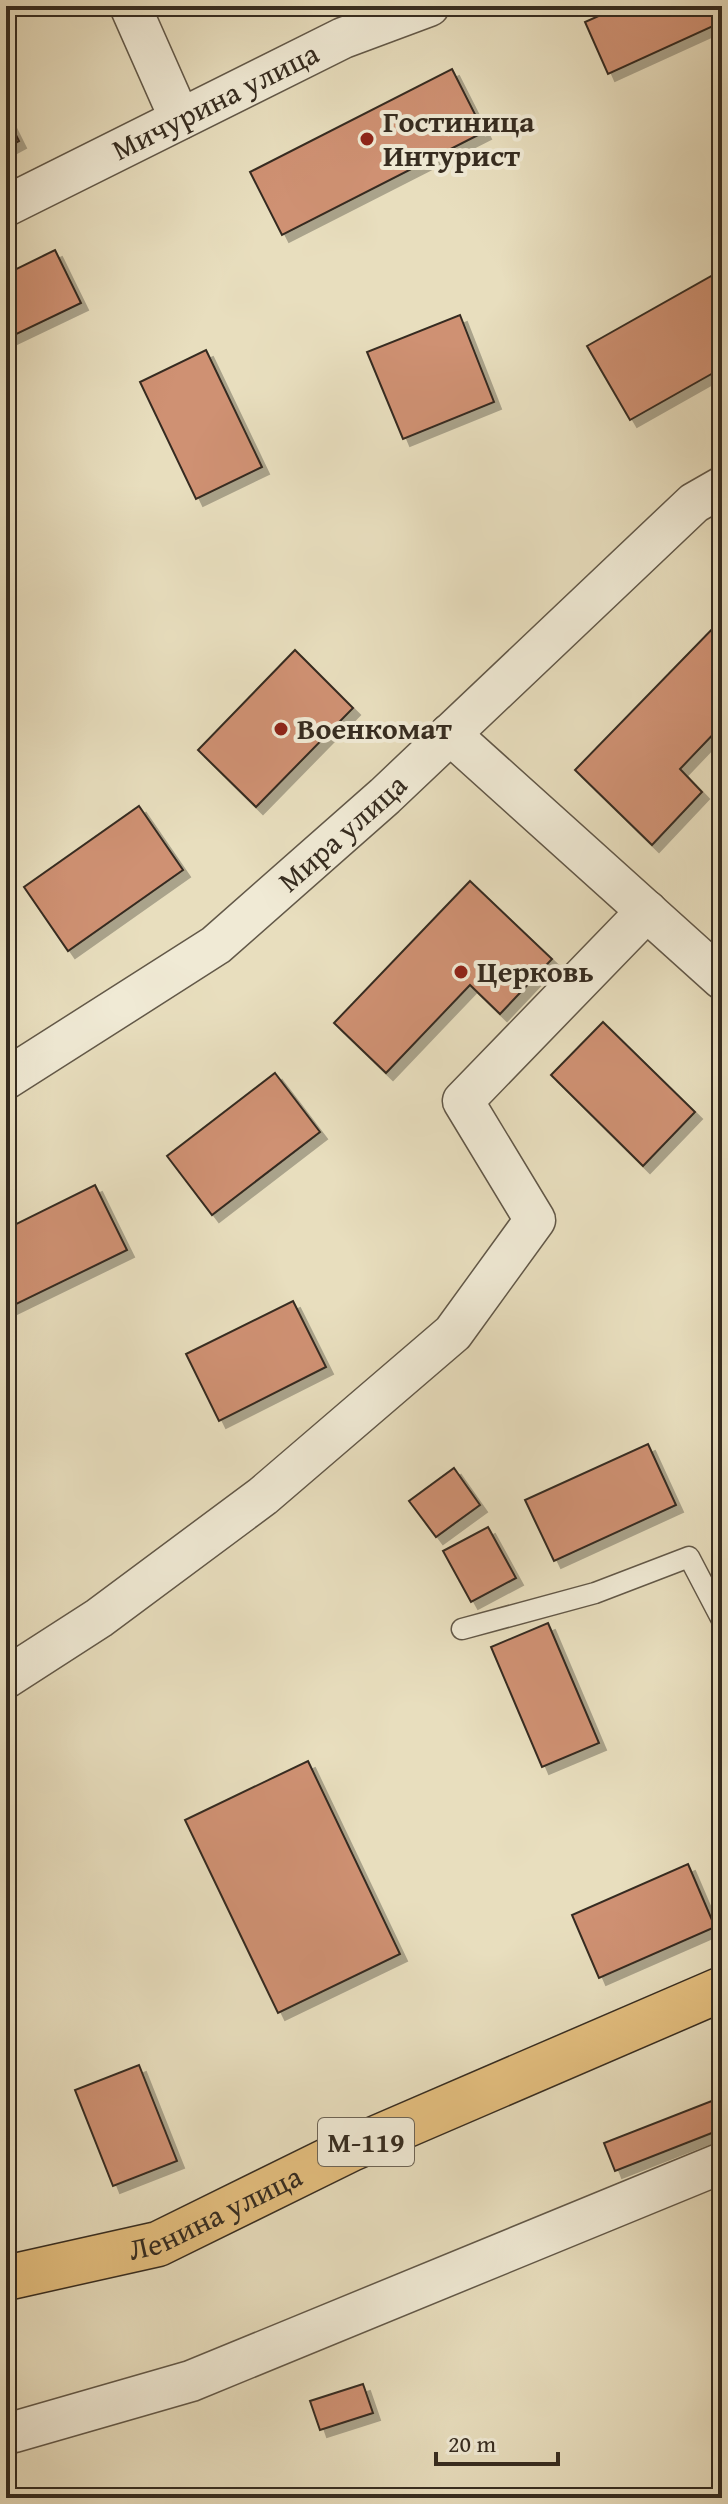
<svg xmlns="http://www.w3.org/2000/svg" width="728" height="2504" font-family="'Gentium Book Plus',serif">
<style>
.building{fill:#cf9173;stroke:#362c20;stroke-width:2;filter:url(#shadow)}
.lines{fill:none;stroke-linecap:round;stroke-linejoin:round}
.lane-casing{stroke:#625848;stroke-width:23}
.street-casing{stroke:#625848;stroke-width:43}
.primary-casing{stroke:#362c20;stroke-width:47}
.lane{stroke:#f0ead5;stroke-width:20}
.street{stroke:#f0ead5;stroke-width:40}
.primary{stroke:#e4bf7f;stroke-width:44}
.poi-dot{fill:#8f2418;stroke:#f0ead5;stroke-width:3}
.labels{text-anchor:middle;stroke-width:8;stroke-linejoin:round;paint-order:stroke}
.shield{fill:#f0ead5;stroke:#6e6556;stroke-width:2}
.shield-label{font-size:28px;font-weight:bold;fill:#362c20}
.street-label{font-size:30px;fill:#362c20;stroke:#f0ead5}
.poi-label{font-size:30px;font-weight:bold;fill:#362c20;stroke:#f0ead5;text-anchor:start}
</style>
<defs>
<filter id="shadow"><feDropShadow dx="7" dy="7" stdDeviation="0" flood-color="#0004"/></filter>
</defs>
<rect width="100%" height="100%" fill="#e8debe"/>
<filter id="stains"><feTurbulence type="fractalNoise" baseFrequency=".0025" numOctaves="4"/><feColorMatrix values="0 0 0 0 .2 0 0 0 0 .09 0 0 0 0 .02 0 0 0 .5 -.17"/></filter>
<radialGradient id="worn" r=".72"><stop offset=".6" stop-color="#630" stop-opacity="0"/><stop offset="1" stop-color="#630" stop-opacity=".3"/></radialGradient>
<!-- building -->
<g class="building">
<path d="M621,6H717L722,22L608,74L585,22Z"/>
<path d="M452,69L484,132L282,235L250,172Z"/>
<path d="M6,115L19,141L6,148Z"/>
<path d="M55,250L81,303L6,339V274Z"/>
<path d="M722,270V368L630,420L587,346Z"/>
<path d="M460,315L494,402L403,439L367,352Z"/>
<path d="M206,350L262,467L196,499L140,382Z"/>
<path d="M722,619V725L680,769L702,792L652,845L575,770Z"/>
<path d="M295,650L353,708L256,807L198,750Z"/>
<path d="M139,806L183,870L68,951L24,887Z"/>
<path d="M470,881L552,959L500,1014L470,985L386,1073L334,1023Z"/>
<path d="M603,1022L695,1112L643,1166L551,1075Z"/>
<path d="M275,1073L320,1132L212,1215L167,1156Z"/>
<path d="M95,1185L127,1250L6,1309V1229Z"/>
<path d="M293,1301L326,1367L219,1421L186,1354Z"/>
<path d="M648,1444L676,1505L554,1561L525,1500Z"/>
<path d="M454,1468L480,1505L436,1537L409,1501Z"/>
<path d="M488,1527L516,1578L471,1602L443,1551Z"/>
<path d="M548,1623L599,1743L542,1767L491,1647Z"/>
<path d="M308,1761L400,1954L278,2013L185,1820Z"/>
<path d="M688,1864L715,1927L599,1978L572,1915Z"/>
<path d="M139,2065L177,2161L113,2186L75,2090Z"/>
<path d="M722,2097V2129L615,2171L604,2143Z"/>
<path d="M363,2384L373,2413L320,2430L310,2401Z"/>
</g>
<g class="lines">
<defs>
<path id="lane" d="M462,1629L595,1593L689,1557L722,1620"/>
<g id="street">
<path d="M130,6L180,119"/>
<path id="s1" d="M6,206L343,38L429,6"/>
<path d="M450,734L722,979"/>
<path id="s2" d="M6,1079L216,945L385,796L694,503L722,487"/>
<path d="M6,1678L99,1618L263,1496L453,1333L535,1220L463,1101L647,911"/>
<path d="M6,2432H14L191,2381L722,2163"/>
</g>
<g id="primary">
<path id="s3" d="M6,2278L158,2244L351,2149L722,1989"/>
</g>
</defs>
<!-- lane casing -->
<use href="#lane" class="lane-casing"/>
<!-- street casing -->
<use href="#street" class="street-casing"/>
<!-- primary casing -->
<use href="#primary" class="primary-casing"/>
<!-- lane -->
<use href="#lane" class="lane"/>
<!-- street -->
<use href="#street" class="street"/>
<!-- primary -->
<use href="#primary" class="primary"/>
</g>
<!-- markers -->
<g class="poi-dot">
<circle cx="367" cy="139" r="8"/>
<circle cx="281" cy="729" r="8"/>
<circle cx="461" cy="972" r="8"/>
</g>
<g class="labels">
<!-- shield labels -->
<rect class="shield" x="318" y="2118" width="96" height="48" rx="6"/>
<g class="shield-label">
<text x="366" y="2152">М-119</text>
</g>
<!-- street labels -->
<g class="street-label">
<text dy="10" stroke="none"><textPath href="#s1" startOffset="234">Мичурина улица</textPath></text>
<text dy="10" stroke="none"><textPath href="#s2" startOffset="418">Мира улица</textPath></text>
<text dy="10" stroke="none"><textPath href="#s3" startOffset="220">Ленина улица</textPath></text>
</g>
<!-- poi labels -->
<g class="poi-label">
<text x="383" y="132">Гостиница<tspan x="383" dy="34">Интурист</tspan></text>
<text x="297" y="739">Военкомат</text>
<text x="477" y="982">Церковь</text>
</g>
</g>
<!-- margin -->
<rect width="728" height="2504" fill="none" stroke="#e8debe" stroke-width="32"/>
<rect x="8" y="8" width="712" height="2488" fill="none" stroke="#362c20" stroke-width="4"/>
<rect x="16" y="16" width="696" height="2472" fill="none" stroke="#362c20" stroke-width="2"/>
<!-- scale -->
<path d="M436 2452v12h122v-12" fill="none" stroke="#362c20" stroke-width="4"/>
<text x="448" y="2452" font-size="24" fill="#362c20" stroke="#f0ead5" stroke-width="6" paint-order="stroke">20 m</text>
<rect width="100%" height="100%" filter="url(#stains)"/>
<rect width="100%" height="100%" fill="url(#worn)"/>
</svg>
